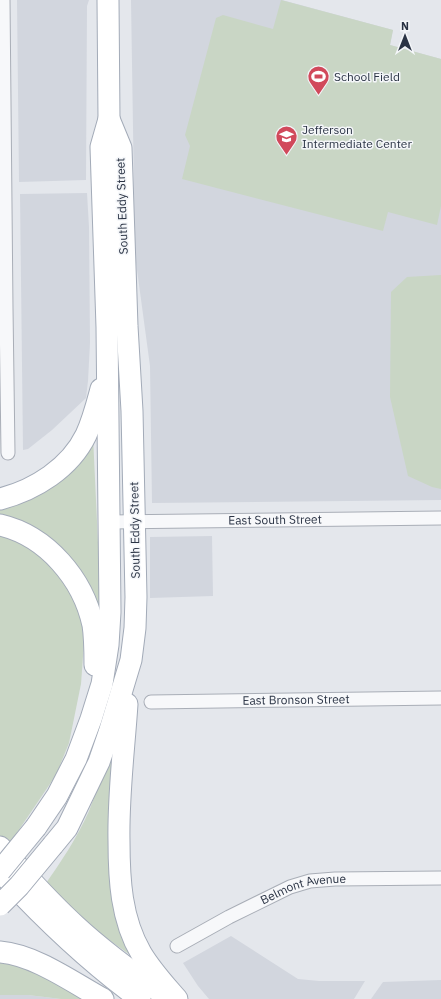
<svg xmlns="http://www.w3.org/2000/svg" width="441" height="999" font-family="'IBM Plex Sans',sans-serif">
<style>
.built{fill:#d2d6de}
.green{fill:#c9d6c5}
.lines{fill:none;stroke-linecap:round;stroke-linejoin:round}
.minor-casing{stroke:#a9aeb7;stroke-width:15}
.primary-casing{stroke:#a3abb8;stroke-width:23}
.minor{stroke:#f7f8fa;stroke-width:13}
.primary{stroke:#fff;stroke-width:21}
.primary-bridge-casing{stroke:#a3abb8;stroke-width:23;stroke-linecap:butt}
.primary-bridge{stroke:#fff;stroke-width:21}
.labels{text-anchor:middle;stroke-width:3;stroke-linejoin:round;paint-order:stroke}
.poi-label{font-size:12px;fill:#2b3445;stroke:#f4f6f9;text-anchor:start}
.street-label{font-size:12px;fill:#2b3445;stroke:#f4f6f9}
</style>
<rect width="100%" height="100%" fill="#e4e7ec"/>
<!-- built -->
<g class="built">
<path d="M17,0H89L87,6L86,180L19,182Z"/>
<path d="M131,0H282L393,30L390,45L441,59V500L152,503L150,366L135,255Z"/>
<path d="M87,193L89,227L90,343L88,381L86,398L52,430L28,449L23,450L20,194Z"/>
<path d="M212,536L213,596L150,598V537Z"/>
<path d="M231,936L298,979L319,981H365L354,999H209L198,986L183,963Z"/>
<path d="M441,980V999H371L383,982Z"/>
<path d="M0,995H28L61,999H0Z"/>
</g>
<!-- green -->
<g class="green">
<path d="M281,0L393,30L390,45L441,59V206L437,225L388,212L383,231L182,179L190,146L185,135L216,18L223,15L273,29Z"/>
<path d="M441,275V489L432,487L408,476L390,397L391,292L407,277Z"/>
<path d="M93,436L101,607L97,608L39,531L24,522L0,514V504Z"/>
<path d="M0,534L14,538L38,553L54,568L67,586L81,618L84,643L81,684L69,743L56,775L8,846L0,836Z"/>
<path d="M109,756H115L133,957L98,932L44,886C61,862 77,838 89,811C96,793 103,774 109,756Z"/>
<path d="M0,958L8,959L90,999H61L28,995H0Z"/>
</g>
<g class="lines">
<defs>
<g id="minor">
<path d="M3,0L6,308L8,453"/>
<path id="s1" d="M109,522L441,518"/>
<path id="s2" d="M151,702L441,698"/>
<path id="s3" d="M177,946L229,917L290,887L310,881L335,879L441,878"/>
</g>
<g id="primary">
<path d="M0,499C35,490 70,468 86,435C93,420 97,404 101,389"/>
<path d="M0,525C47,536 83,579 93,625C95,638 95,651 95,665"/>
<path d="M127,704C124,750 118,795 119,841C119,879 121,919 141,953C151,970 164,984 177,999"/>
<path d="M36,827L57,796L76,759L91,719L102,684L108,645L110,612L107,327L101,147L109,119L108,0"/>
<path d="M53,845L67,828L99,762L109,733L131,660L135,628L136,597L132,411L127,326L121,148L109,119"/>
<path d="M0,847C25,874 49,902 76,926C103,951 133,973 163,994"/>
<path d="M0,871C43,918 88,961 140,999"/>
<path d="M0,952C35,955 72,982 103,999"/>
</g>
</defs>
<!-- minor casing -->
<use href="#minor" class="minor-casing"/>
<!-- primary casing -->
<use href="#primary" class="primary-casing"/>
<!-- minor -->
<use href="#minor" class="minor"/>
<!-- primary -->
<use href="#primary" class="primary"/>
<defs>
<g id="primary-bridge">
<path d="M0,871L36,827"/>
<path d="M0,905L19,886L53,845"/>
</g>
</defs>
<!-- primary-bridge casing -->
<use href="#primary-bridge" class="primary-bridge-casing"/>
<!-- primary-bridge -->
<use href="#primary-bridge" class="primary-bridge"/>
</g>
<!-- icons -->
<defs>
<symbol id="stadium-pin" viewBox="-11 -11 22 30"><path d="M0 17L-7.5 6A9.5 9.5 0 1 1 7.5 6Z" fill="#d1495b" stroke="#f4f6f9"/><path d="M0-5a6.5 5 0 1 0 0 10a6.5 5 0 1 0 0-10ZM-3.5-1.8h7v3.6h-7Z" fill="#fff"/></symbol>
<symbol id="school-pin" viewBox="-11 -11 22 30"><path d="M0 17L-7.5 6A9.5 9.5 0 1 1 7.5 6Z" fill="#d1495b" stroke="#f4f6f9"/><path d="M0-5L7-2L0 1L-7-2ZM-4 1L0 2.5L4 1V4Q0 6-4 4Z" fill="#fff"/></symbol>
</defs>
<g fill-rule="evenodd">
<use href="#stadium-pin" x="306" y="64" width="25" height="34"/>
<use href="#school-pin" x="274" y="124" width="25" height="34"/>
</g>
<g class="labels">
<!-- poi labels -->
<g class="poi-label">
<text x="334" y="81">School Field</text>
<text x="302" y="134">Jefferson<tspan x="302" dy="14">Intermediate Center</tspan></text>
</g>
<!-- street labels -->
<g class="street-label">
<text transform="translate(122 206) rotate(-92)" y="4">South Eddy Street</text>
<text dy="4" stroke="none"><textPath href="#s1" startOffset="166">East South Street</textPath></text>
<text transform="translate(135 530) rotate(-91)" y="4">South Eddy Street</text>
<text dy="4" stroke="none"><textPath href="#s2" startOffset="145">East Bronson Street</textPath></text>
<text dy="4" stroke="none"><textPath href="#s3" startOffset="140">Belmont Avenue</textPath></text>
</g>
</g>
<!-- north arrow -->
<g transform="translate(405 36)" stroke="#f4f6f9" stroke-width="3" paint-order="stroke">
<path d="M0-3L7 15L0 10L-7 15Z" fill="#2b3445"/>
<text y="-6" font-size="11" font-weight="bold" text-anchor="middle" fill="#2b3445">N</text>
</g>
</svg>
